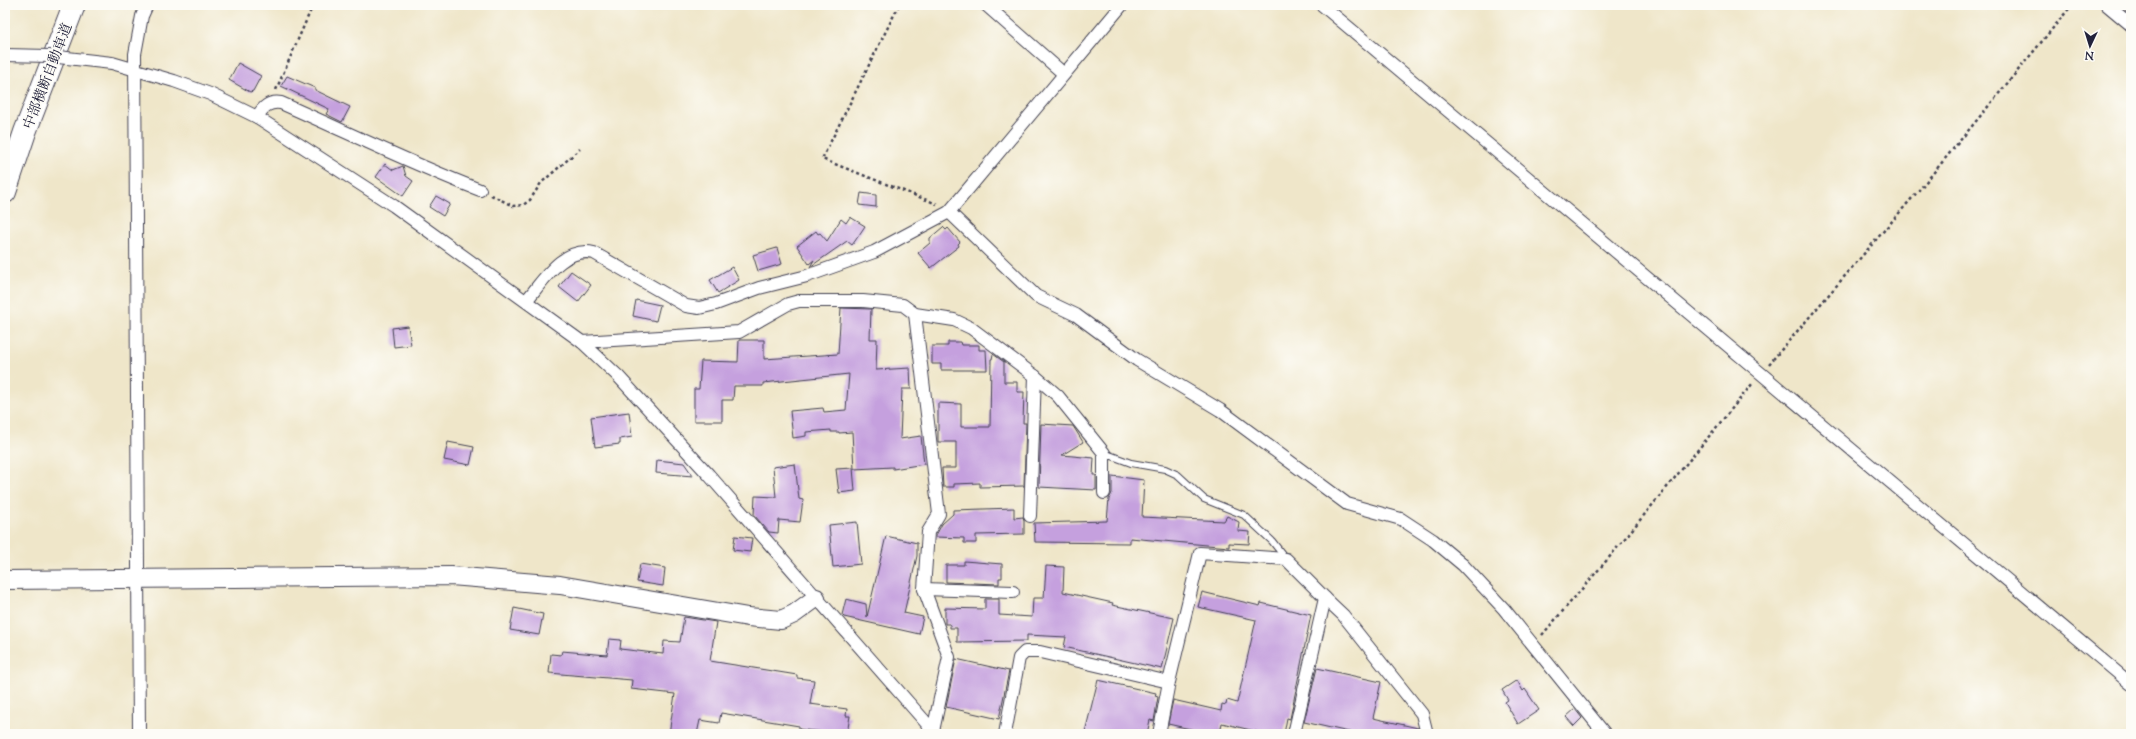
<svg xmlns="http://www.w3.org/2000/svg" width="2136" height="739" font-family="'Sorts Mill Goudy','Noto Serif JP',serif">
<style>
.building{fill:#c5a0de}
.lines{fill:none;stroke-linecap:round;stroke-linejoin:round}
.lane-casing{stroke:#413f50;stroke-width:8}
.street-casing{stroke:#413f50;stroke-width:14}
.secondary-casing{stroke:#413f50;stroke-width:20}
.highway-casing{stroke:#413f50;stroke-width:24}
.path{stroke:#413f50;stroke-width:2.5;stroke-dasharray:3 3;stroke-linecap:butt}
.lane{stroke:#fff;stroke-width:6}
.street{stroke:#fff;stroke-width:12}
.secondary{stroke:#fff;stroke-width:18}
.highway{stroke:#fff;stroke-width:22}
.street-bridge-casing{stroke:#413f50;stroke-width:14;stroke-linecap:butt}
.street-bridge{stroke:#fff;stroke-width:12}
.labels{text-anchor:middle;stroke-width:3.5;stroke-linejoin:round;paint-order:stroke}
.street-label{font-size:14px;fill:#22223b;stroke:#fdfcf7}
</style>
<rect width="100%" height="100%" fill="#fdfcf7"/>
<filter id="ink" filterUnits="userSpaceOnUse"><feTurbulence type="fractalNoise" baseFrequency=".025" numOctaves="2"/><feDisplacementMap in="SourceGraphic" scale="8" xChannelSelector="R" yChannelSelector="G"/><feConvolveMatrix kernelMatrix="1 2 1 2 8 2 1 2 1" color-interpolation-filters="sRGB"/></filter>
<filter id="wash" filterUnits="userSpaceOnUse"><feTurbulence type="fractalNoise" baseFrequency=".012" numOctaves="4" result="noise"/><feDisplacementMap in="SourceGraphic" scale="16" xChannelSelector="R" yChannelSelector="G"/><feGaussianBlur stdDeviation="0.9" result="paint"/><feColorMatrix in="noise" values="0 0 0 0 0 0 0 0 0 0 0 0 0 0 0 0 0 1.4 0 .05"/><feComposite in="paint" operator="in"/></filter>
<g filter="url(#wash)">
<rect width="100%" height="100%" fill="#efe6c9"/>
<g id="blocks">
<!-- building -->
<g class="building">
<path d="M238,63L261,76L253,91L250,92L229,80Z"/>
<path d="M287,76L315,88V90L350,107L342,122L326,114L329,109L281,86Z"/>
<path d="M385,164L393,170L403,166L406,176L413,181L403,196L376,177Z"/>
<path d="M861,193L876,195V207L859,205Z"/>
<path d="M436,196L450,204L443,216L429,207Z"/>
<path d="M850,217L865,226L855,241L852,245L847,241L810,267L814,260L809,264L797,246L816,231L818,234L820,233L827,241L841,219L846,223Z"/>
<path d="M943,227L946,230L948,228L960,242L958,244L959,246L931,268L918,253L930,243V238Z"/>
<path d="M777,248L782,264L758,271L753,255Z"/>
<path d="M732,267L739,280L718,293L710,280Z"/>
<path d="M571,271L591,285L578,302L559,287Z"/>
<path d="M636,300L660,305L656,321L633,316Z"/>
<path d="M841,308L871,309L870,339H877L876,370L910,368L911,389H902L900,439L921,436L924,464L893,469V467L854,469L852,432L839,433V432H831V430L806,432V436L793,438L790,411L823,408L824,412L846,410L849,374L763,383V386H734L733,400H722V421H694V389H699L701,361L738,362L739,340H764V359L838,354Z"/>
<path d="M408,326L411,345L394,347L392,328Z"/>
<path d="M948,342H960L961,345H979V350H986L987,370H941V364H932V346H948Z"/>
<path d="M993,354L1004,362V382H1017V392H1024L1023,423H1026L1024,486L980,487V483L954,484V487H943L942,468H956V442H938V403L961,404V427H990L991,359H992Z"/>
<path d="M629,412L632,437L620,439V444L595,447L591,417Z"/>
<path d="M1041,424L1073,426L1083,442L1062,455L1094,458L1093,475H1096V490L1039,487Z"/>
<path d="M448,442L474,447L470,465L444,460Z"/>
<path d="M657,460L684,463L693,476L656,473Z"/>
<path d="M795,464L799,499L803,500L800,522L779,520L778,533L769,532L754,515L755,496L776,497L773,467Z"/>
<path d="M853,468L855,491L839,493L836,469Z"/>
<path d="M1112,476L1144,480L1142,517L1224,521L1227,516L1239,522L1238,531L1250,532L1249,544L1229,543V547L1130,538V543L1035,542L1034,523L1107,521L1109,499L1112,493Z"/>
<path d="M1014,508V518L1023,517L1024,520V534L976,535V543H964V538L935,537L942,524L953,514V510Z"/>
<path d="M857,522L861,564L833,567L829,525Z"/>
<path d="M735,536L752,538L750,552L733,550Z"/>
<path d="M886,536L917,543V556L904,613L923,617L919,634L844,617L842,615L846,599L866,604L867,617Z"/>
<path d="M964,561L1002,564V578H999V584L946,582V565H964Z"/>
<path d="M640,564L665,568L663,586L637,582Z"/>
<path d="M1046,566L1064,567L1063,592L1113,603L1112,605L1174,618L1162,669L1064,647L1066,637L1027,635V641L957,642V628H950V624H945V608L985,609V599H999V615L1032,617L1033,598H1044Z"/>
<path d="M1202,592L1260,606L1261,603L1311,615L1290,719L1287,718L1284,734H1267L1222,723L1220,734H1213L1168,724L1173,700L1221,711L1222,704L1226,705L1227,700L1237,703L1256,620L1198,607Z"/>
<path d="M514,608L543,614L539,635L510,630Z"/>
<path d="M684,617L716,622L710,661L797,675V678L814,680L810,704L847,709L846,716H850L847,734L805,730L799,729V726L721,713L719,723L700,720L697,734H669L675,694L631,689L632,680L549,673L551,654L561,655L562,651L607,655L609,639L621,640L620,649L663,654L664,641L680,642Z"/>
<path d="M956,659L1009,671L999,719L946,707Z"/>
<path d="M1317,668L1381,682L1373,718L1418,728L1419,734H1358L1304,722Z"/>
<path d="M1098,680L1156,693L1155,696L1158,697L1154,721L1150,720L1147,734H1095L1085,732Z"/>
<path d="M1517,680L1523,691L1525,689L1539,710L1518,724L1505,702L1508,700L1502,690Z"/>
<path d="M1575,709L1582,718L1574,726L1566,717Z"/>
</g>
</g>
</g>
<g filter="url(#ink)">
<use href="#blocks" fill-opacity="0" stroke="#413f50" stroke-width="1"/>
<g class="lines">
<defs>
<path id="lane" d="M1104,453L1131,463L1165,469L1178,475L1204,499L1244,515L1272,541L1286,559"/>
<g id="street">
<path d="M986,5L1064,74"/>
<path d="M1322,5L2131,684"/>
<path d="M2107,5L2131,25"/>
<path d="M112,63L174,81L210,94L257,117L394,206L582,342L618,376L709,475L936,734"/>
<path d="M257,117C263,107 269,101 281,103C347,132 412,164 480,190"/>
<path d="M949,212L1036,296L1076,315L1137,360L1220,410L1347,504L1401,519L1433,540L1463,565L1504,609L1605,734"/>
<path d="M526,301C543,281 563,246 594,253L686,306L699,308L716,304L759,288L807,276L874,252L949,212L1122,5"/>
<path d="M915,314L939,514L928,532L924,589L949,657L933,731"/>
<path d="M582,342L739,332L788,304L799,301H863L903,305L915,314L954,320L971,328L1035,376L1030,516"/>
<path d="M1035,376L1058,396L1104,453V493"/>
<path d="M924,589L1013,592"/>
<path d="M1325,598L1343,615L1422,714L1427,734"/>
<path d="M139,734L135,54L142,16L147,5"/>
<path d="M1005,734L1019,658L1025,652H1040L1169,682"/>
<path d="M1159,734L1169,682L1200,553L1286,559L1325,598L1294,734"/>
</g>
<path id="secondary" d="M5,580L451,576L560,585L748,617L781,620L794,614L816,598"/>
<path id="highway" d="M5,192L25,132L74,5"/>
</defs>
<!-- lane casing -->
<use href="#lane" class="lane-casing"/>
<!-- street casing -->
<use href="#street" class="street-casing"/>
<!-- secondary casing -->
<use href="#secondary" class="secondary-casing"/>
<!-- highway casing -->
<use href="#highway" class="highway-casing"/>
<!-- path -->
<g class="path">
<path d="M899,5L822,159L937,204"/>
<path d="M276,90L313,5"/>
<path d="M491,195L513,206L523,205L530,200L541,183L580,149"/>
<path d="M1769,364L1925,183L2072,5"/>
<path d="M1542,635L1607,560L1753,383"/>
</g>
<!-- lane -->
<use href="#lane" class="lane"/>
<!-- street -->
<use href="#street" class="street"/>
<!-- secondary -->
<use href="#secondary" class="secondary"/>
<!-- highway -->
<use href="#highway" class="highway"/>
<defs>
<path id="street-bridge" d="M5,55L49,56L112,63"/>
</defs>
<!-- street-bridge casing -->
<use href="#street-bridge" class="street-bridge-casing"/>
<!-- street-bridge -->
<use href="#street-bridge" class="street-bridge"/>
</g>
</g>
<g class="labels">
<!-- street labels -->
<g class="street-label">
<text transform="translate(47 76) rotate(-69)" y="5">中部横断自動車道</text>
</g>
</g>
<!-- margin -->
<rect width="2136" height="739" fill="none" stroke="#fdfcf7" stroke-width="20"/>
<!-- north arrow -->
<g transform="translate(2090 46) rotate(184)" stroke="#fdfcf7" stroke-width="3" paint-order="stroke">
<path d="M0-3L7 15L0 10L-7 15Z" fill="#22223b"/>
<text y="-6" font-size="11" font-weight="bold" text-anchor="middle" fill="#22223b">N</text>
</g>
</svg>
